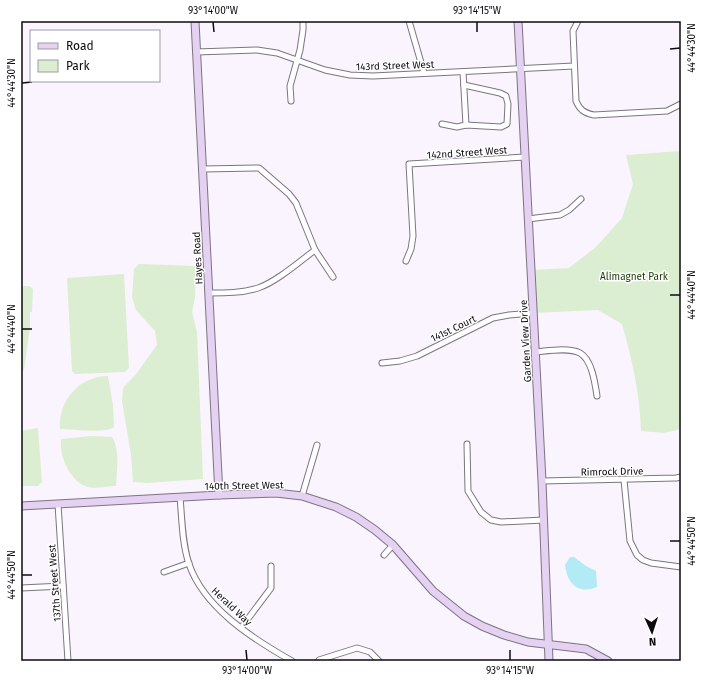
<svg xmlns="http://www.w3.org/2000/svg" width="702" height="682" font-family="'Fira Sans',sans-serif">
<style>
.green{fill:#dbeed1}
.water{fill:#b2eaf6}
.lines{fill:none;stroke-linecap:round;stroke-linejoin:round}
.street-casing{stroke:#7c7482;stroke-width:7}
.secondary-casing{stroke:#7c7482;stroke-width:9}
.street{stroke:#fff;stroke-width:5}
.secondary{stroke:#e5d1f1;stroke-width:7}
.ticks{fill:none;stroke:#0d0a0f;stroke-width:1.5}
.labels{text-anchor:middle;stroke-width:3;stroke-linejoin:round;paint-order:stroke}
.street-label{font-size:10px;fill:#0d0a0f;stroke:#fff}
.park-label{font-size:10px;fill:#1a3901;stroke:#fff}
.neatline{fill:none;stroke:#0d0a0f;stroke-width:1.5}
.ticks-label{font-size:10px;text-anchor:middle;fill:#0d0a0f}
</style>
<rect width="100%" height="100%" fill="#faf4fe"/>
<!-- green -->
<g class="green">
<path d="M681,151V429L664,433L641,431C640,394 632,359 622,324L598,310L533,313L531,270L569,268L596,247L622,218L633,184L626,155Z"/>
<path d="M139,264L196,266L195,298L192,312L197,332L203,479L147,483L133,482L131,455L122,401L123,388L137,373L157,345L155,331L136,310L132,297L134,269Z"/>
<path d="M124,274L129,368L125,372L75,374L72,371L67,278Z"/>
<path d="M25,286H29L33,289L32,312H30V327L24,370L21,371V287Z"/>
<path d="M108,376L113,405L114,427C105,434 72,429 60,429C58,400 80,376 108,376Z"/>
<path d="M38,428L42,482L38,486H21V431Z"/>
<path d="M91,436L112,437C120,448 117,473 116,486C109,486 95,489 88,487C70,482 59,456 61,439Z"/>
</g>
<!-- water -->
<path class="water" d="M570,557H574L586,566L596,571L597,587C578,595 567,583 565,565Z"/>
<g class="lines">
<defs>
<g id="street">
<path d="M409,21L424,73"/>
<path d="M578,21L573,31L576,101C580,110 584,113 594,115L667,111L681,104"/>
<path d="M196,52L257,50L277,53L325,70L350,75L373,76L574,66"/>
<path d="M463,72L466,125"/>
<path d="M291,101L290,86L300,50L303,30V21"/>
<path d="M442,124L457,127L466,125L501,127L507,124L508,104L506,96L500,93L464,85"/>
<path d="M203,169L259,168L289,194L296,203L315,250L333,277"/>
<path d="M528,219L560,215L569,210L581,199"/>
<path d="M406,261L411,249L413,236L409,164L525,157"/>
<path d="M209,293C225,293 242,293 258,288C276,282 299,262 315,250"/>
<path d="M535,352C547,351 569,347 580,353C592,360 595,383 597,396"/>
<path d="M382,363L400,361L417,356L493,318L509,315L533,313"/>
<path d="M467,444L468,491L481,512L491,520L501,522L544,520"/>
<path d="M624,480L630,541L637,555L643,560L651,563L681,567"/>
<path d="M542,481L676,478L681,477"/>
<path d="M302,496L317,445"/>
<path d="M180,497C182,519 182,543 189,564C204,608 253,639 292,661"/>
<path d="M58,504L68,661"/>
<path d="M384,555L393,545"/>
<path d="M164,572L189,563"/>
<path d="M21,588L63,586"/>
<path d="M241,628L271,588V566"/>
<path d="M319,661V660L357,648L370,652L379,661"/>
</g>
<g id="secondary">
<path d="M195,21L219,495"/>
<path d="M518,21L542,481L549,661"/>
<path d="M21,506L219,495L276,493L302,496L336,507L356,517L375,530L393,545L433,591L464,616L482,626L504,635L528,642L586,649L608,661"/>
</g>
</defs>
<!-- street casing -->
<use href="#street" class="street-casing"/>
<!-- secondary casing -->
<use href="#secondary" class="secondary-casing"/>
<!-- street -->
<use href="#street" class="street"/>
<!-- secondary -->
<use href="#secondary" class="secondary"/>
</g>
<!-- ticks -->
<path class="ticks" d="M213,22L214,32M477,22V32M670,49L680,48M22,83L32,82M670,295H680M22,329H32M670,541H680M22,575H32M246,650L247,660M510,650V660"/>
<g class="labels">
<!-- street labels -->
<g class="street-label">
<text transform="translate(395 65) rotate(-2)" y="4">143rd Street West</text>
<text transform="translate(467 152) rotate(-4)" y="4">142nd Street West</text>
<text transform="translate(197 258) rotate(-93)" y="4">Hayes Road</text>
<text transform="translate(453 328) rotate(-26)" y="4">141st Court</text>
<text transform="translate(525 341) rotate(-93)" y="4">Garden View Drive</text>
<text transform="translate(612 471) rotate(-1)" y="4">Rimrock Drive</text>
<text transform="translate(244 485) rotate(-1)" y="4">140th Street West</text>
<text transform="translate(54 583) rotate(-94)" y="4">137th Street West</text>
<text transform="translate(232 606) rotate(43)" y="4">Herald Way</text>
</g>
<!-- park labels -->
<g class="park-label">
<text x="634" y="280">Alimagnet Park</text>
</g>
</g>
<!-- border -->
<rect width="702" height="682" fill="none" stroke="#ffffff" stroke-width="44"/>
<!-- legend -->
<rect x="30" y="30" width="130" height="52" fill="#ffffff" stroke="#9e9d9f"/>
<rect x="38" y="43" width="20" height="6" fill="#e5d1f1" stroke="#9e9d9f"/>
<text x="66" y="50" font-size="12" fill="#0d0a0f">Road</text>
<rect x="38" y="60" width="20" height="12" fill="#dbeed1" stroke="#9e9d9f"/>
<text x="66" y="70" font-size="12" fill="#0d0a0f">Park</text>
<!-- north arrow -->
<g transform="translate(652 632) rotate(177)" stroke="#ffffff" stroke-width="3" paint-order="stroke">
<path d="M0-3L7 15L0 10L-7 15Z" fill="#0d0a0f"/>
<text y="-6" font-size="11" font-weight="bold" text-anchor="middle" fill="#0d0a0f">N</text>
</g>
<rect x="22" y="22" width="658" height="638" class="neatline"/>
<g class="ticks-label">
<text x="213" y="14">93°14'00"W</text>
<text x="477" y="14">93°14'15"W</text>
<text transform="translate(691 48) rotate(-90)" y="4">44°44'30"N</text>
<text transform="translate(11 83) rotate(-90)" y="4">44°44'30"N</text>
<text transform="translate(691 295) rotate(-90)" y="4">44°44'40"N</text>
<text transform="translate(11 329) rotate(-90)" y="4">44°44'40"N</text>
<text transform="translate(691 541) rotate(-90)" y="4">44°44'50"N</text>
<text transform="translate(11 575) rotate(-90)" y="4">44°44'50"N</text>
<text x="247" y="674">93°14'00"W</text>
<text x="510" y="674">93°14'15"W</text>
</g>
</svg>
